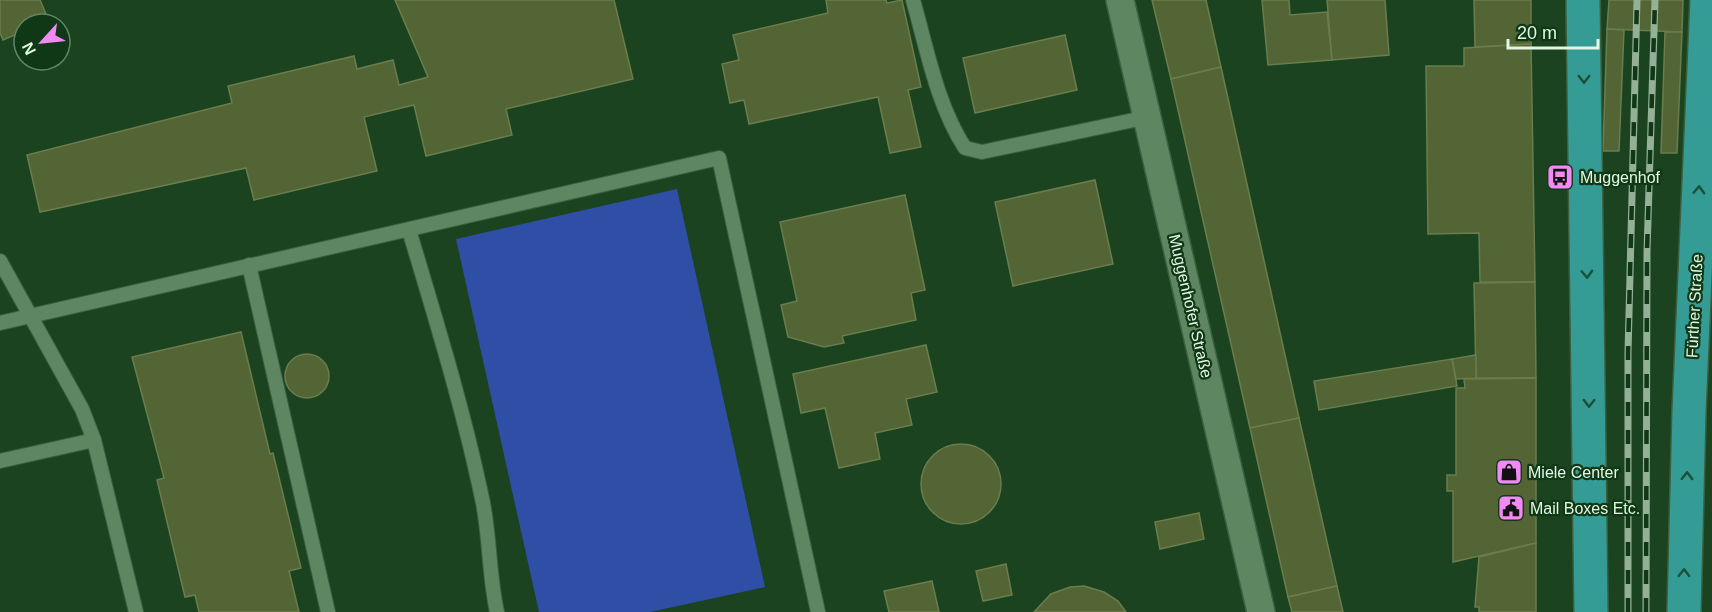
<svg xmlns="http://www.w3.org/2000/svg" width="1712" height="612" font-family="Arial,sans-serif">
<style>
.water{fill:#2f4ea5}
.building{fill:#536535;stroke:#6a7d4c;stroke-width:1.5}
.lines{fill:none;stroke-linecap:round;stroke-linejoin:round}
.service-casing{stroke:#3b5f3f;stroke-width:16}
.minor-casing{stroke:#3b5f3f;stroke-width:30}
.primary-casing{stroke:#3b5f3f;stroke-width:36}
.service{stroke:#5e8761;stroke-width:14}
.minor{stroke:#5e8761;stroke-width:27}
.primary{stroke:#349b95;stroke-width:33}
.rail-casing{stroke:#94b197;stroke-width:7}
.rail{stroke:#103816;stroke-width:4.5;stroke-dasharray:14;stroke-linecap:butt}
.oneway{stroke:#195136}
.labels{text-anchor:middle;stroke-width:4.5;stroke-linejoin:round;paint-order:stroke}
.poi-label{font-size:16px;fill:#e2f8e3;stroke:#103816;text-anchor:start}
.street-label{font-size:16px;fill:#e2f8e3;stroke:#103816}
</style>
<rect width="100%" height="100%" fill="#1b4320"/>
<!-- water -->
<path class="water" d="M677,189L765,587L650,612H539L456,239Z"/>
<!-- building -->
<g class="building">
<path d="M0,0H40L49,21L41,24H24V31L3,40L0,33Z"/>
<path d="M395,0H614L633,79L506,109L512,135L426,156L414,105L364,117L377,171L254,200L246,168L40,212L27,155L232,103L228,86L354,56L357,69L393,60L399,85L428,77Z"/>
<path d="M826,0H886L887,3L902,0L921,87L908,90L921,147L890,153L878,97L749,124L744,100L730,103L722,64L739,60L733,35L828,13Z"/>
<path d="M1152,0H1206L1221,67L1171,79Z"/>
<path d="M1262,0H1289L1290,15L1327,12L1332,60L1268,65Z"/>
<path d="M1327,0H1385L1389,55L1332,60Z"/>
<path d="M1474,0H1531V44L1475,47Z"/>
<path d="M1609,0H1683L1682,32L1607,29Z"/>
<path d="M1607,29L1624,30L1619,151H1603Z"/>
<path d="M1665,32H1682L1677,153H1661Z"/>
<path d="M1065,35L1077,90L975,113L963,58Z"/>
<path d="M1531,44L1535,282H1480L1479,233L1428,234L1426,66H1464V48Z"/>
<path d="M1221,67L1299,418L1250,428L1171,79Z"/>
<path d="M1095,180L1113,264L1013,286L995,202Z"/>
<path d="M905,195L925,290L911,293L916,320L842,336L844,343L824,347L788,337L781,305L797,301L780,222Z"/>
<path d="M1535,282L1536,378H1476L1474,283Z"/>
<path d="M241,332L270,454L273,453L301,568L289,571L299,612H199L195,595L185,597L157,480L164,478L132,357Z"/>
<path d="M926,345L937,392L906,399L912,425L875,433L880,459L839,468L825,408L801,413L793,374Z"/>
<circle cx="307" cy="376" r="22"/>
<path d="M1476,355V378L1456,379L1452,359Z"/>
<path d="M1452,359L1457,386L1319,410L1314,381Z"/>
<path d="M1536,378V543L1453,562V491H1447V475H1456V388H1465L1464,379Z"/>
<path d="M1299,418L1337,586L1288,597L1250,428Z"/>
<circle cx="961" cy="484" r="40"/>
<path d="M1199,513L1204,539L1160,549L1155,522Z"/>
<path d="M1536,543V612H1479V607H1475L1479,557Z"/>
<path d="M1006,564L1012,595L983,601L976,571Z"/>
<path d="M932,581L939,612H889L884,591Z"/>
<path d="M1084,586L1104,592L1118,601L1126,612H1034L1051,594L1070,587Z"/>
<path d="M1337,586L1343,612H1292L1288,597Z"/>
</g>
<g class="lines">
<defs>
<g id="service">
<path d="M913,0C927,49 937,105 965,148L982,152L1148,117"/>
<path d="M409,230C436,320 464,411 483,503C490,539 489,576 497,612"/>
<path d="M0,261L82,409L94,440L136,612"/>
<path d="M249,265L328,612"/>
<path d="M0,323L719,158L818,612"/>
<path d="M0,461L94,440"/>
</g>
<path id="minor" d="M1120,0L1261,612"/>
<g id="primary">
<path d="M1583,0L1591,612"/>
<path d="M1684,612L1689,412L1707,0"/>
</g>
</defs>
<!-- service casing -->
<use href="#service" class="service-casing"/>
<!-- minor casing -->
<use href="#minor" class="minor-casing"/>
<!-- primary casing -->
<use href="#primary" class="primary-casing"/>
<!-- service -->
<use href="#service" class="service"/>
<!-- minor -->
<use href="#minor" class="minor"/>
<!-- primary -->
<use href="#primary" class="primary"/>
<defs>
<g id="rail">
<path d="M1628,612V353L1637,0"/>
<path d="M1646,612L1647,251L1655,0"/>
</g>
</defs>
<!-- rail casing -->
<use href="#rail" class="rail-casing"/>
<!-- rail -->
<use href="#rail" class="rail"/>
</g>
<!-- one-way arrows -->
<defs><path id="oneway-chevron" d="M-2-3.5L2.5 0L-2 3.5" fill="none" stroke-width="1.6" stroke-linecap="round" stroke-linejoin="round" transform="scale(1.5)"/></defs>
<g class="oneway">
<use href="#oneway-chevron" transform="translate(1584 79) rotate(90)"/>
<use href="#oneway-chevron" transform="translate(1699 190) rotate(-88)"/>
<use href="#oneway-chevron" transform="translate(1587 274) rotate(88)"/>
<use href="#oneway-chevron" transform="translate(1589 403) rotate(90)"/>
<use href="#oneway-chevron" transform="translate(1687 476) rotate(-89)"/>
<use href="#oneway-chevron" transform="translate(1684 573) rotate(-89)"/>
</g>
<!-- icons -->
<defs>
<symbol id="bus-square" viewBox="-11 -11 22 22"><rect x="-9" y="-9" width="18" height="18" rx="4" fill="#f18af4" stroke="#103816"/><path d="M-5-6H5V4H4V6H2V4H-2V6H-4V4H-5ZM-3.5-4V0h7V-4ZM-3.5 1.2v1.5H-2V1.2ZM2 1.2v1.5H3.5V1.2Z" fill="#111"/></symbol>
<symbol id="shop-square" viewBox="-11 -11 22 22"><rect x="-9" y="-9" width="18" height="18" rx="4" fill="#f18af4" stroke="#103816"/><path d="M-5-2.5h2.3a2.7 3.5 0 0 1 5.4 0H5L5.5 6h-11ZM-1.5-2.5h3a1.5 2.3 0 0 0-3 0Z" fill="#111"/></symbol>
<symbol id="civic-square" viewBox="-11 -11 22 22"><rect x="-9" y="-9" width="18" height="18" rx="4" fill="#f18af4" stroke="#103816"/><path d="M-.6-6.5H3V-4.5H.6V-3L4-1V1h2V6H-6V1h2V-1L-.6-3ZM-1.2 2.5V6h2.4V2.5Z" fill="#111"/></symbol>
</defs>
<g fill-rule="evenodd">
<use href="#bus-square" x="1545" y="162" width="30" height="30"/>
<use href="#shop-square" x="1494" y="457" width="30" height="30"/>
<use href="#civic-square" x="1496" y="493" width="30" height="30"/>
</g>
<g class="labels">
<!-- poi labels -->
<g class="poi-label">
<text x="1580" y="183">Muggenhof</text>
<text x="1528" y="478">Miele Center</text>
<text x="1530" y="514">Mail Boxes Etc.</text>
</g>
<!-- street labels -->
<g class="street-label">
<text transform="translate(1191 306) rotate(77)" y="6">Muggenhofer Straße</text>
<text transform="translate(1694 306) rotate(-87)" y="6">Fürther Straße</text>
</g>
</g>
<!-- north arrow -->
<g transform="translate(42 42) rotate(243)"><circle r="28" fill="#103816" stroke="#648568" stroke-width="1.5"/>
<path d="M0-4.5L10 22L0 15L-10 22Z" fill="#f18af4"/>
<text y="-9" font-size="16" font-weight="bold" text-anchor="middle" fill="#e2f8e3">N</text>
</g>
<!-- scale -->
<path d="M1508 39v9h90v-9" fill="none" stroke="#e2f8e3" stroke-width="3"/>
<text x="1517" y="39" font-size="18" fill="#e2f8e3" stroke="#103816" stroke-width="4.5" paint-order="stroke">20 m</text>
</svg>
